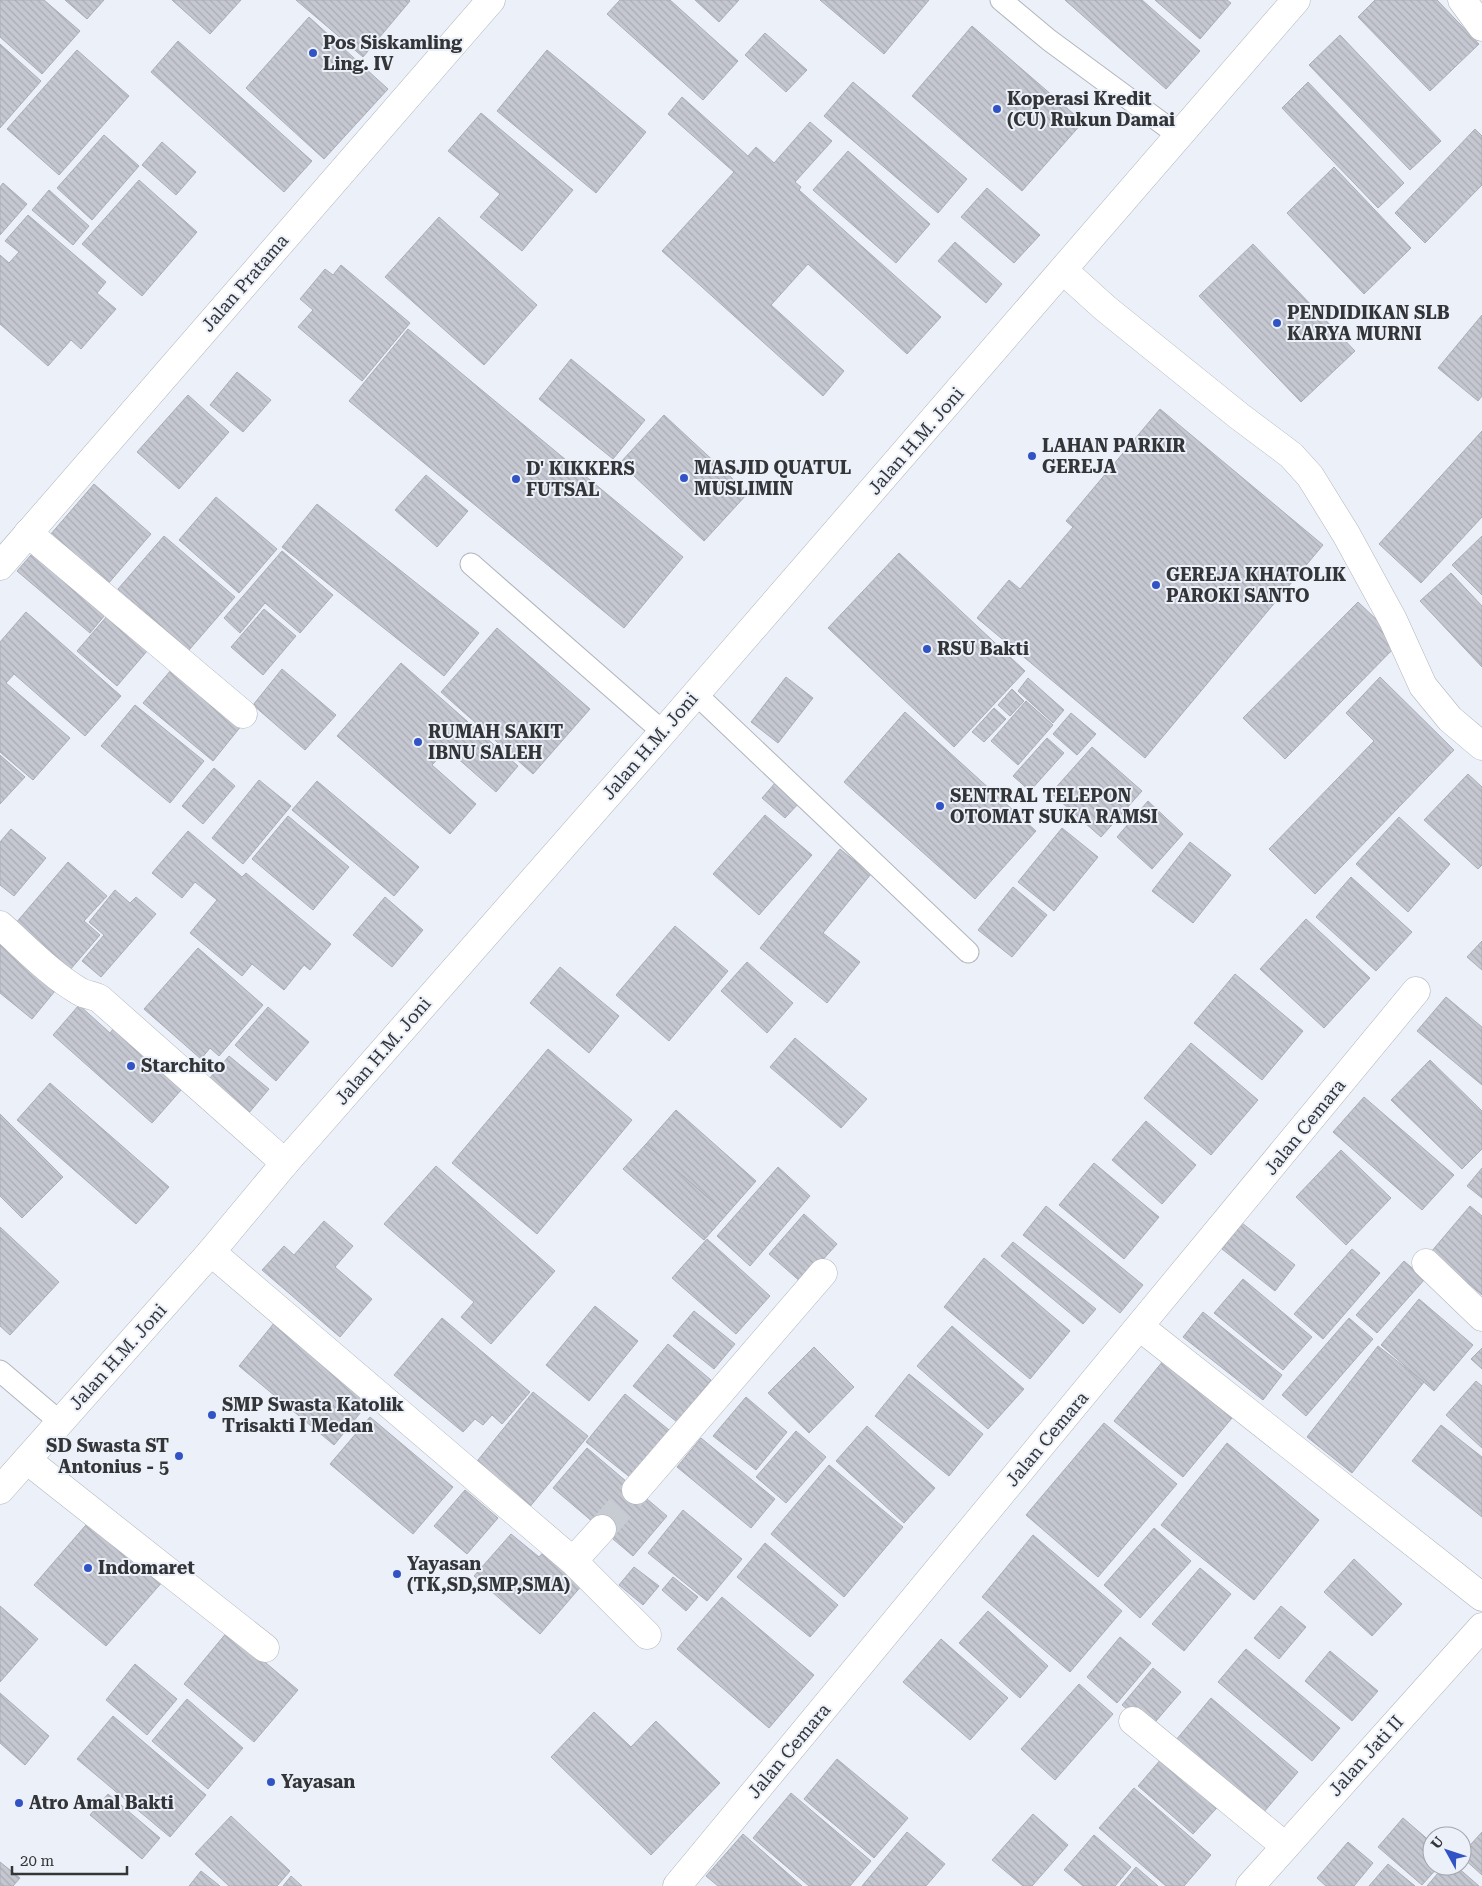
<svg xmlns="http://www.w3.org/2000/svg" width="1482" height="1886" font-family="'Roboto Serif',serif">
<style>
.building{fill:url(#building-back-hatch);stroke:#aaaeb6}
.lines{fill:none;stroke-linecap:round;stroke-linejoin:round}
.street-tunnel{stroke:#c7cbd2;stroke-width:28;stroke-dasharray:28 14;stroke-linecap:butt}
.lane-casing{stroke:#b1b5bd;stroke-width:23}
.street-casing{stroke:#b1b5bd;stroke-width:29}
.secondary-casing{stroke:#b1b5bd;stroke-width:29}
.lane{stroke:#fff;stroke-width:21}
.street{stroke:#fff;stroke-width:28}
.secondary{stroke:#fff;stroke-width:28}
.poi-dot{fill:#3253c3;stroke:#ecf0f9;stroke-width:2}
.labels{text-anchor:middle;stroke-width:4;stroke-linejoin:round;paint-order:stroke}
.poi-label{font-size:18px;font-weight:bold;fill:#333538;stroke:#ecf0f9;text-anchor:start}
.street-label{font-size:18px;fill:#333538;stroke:#ecf0f9}
</style>
<defs>
<pattern id="building-back-hatch" width="6" height="6" patternUnits="userSpaceOnUse" patternTransform="scale(1.25)"><rect width="6" height="6" fill="#c5c8d1"/><path d="M-1 5l2 2M0 0l6 6M5-1l2 2" fill="none" stroke="#aaacb4"/></pattern>
</defs>
<rect width="100%" height="100%" fill="#ecf0f9"/>
<!-- building -->
<g class="building">
<path d="M0,0H44L80,31L42,74L0,37Z"/>
<path d="M65,0H104L87,19Z"/>
<path d="M172,0H241L210,34Z"/>
<path d="M296,0H409L410,1L363,57Z"/>
<path d="M620,0H670L738,61L703,100L607,14Z"/>
<path d="M695,0H739L719,22Z"/>
<path d="M820,0H929L884,54Z"/>
<path d="M1065,0H1142L1200,51L1166,89Z"/>
<path d="M1155,0H1227L1231,3L1200,39Z"/>
<path d="M1375,0H1437L1479,44L1430,91L1358,17Z"/>
<path d="M309,17L388,89L324,159L246,88Z"/>
<path d="M972,26L1083,122L1022,191L912,96Z"/>
<path d="M765,33L807,70L786,92L745,55Z"/>
<path d="M1340,35L1441,141L1410,170L1309,65Z"/>
<path d="M178,41L312,161L284,192L151,72Z"/>
<path d="M0,44L41,81L0,128Z"/>
<path d="M77,50L129,96L59,175L7,129Z"/>
<path d="M547,50L646,132L596,193L497,111Z"/>
<path d="M853,82L967,179L938,213L824,116Z"/>
<path d="M1308,82L1404,183L1378,208L1282,108Z"/>
<path d="M682,97L748,156L756,147L774,163L810,122L832,141L795,182L801,187L799,190L941,317L907,354L808,264L771,305L844,371L823,396L662,251L734,172L668,114Z"/>
<path d="M481,113L573,190L522,251L480,217L500,194L448,151Z"/>
<path d="M1475,129L1482,136V185L1425,243L1395,213Z"/>
<path d="M104,135L139,166L92,220L57,188Z"/>
<path d="M162,142L196,172L176,195L142,165Z"/>
<path d="M848,151L930,224L896,263L813,190Z"/>
<path d="M1334,167L1411,248L1364,294L1287,213Z"/>
<path d="M139,180L197,232L142,296L82,244Z"/>
<path d="M3,183L27,204L0,235V187Z"/>
<path d="M987,188L1040,235L1014,263L961,217Z"/>
<path d="M49,190L89,226L73,245L32,210Z"/>
<path d="M28,215L106,282L97,293L116,309L81,349L71,340L48,366L0,324V255L9,263L19,252L5,241Z"/>
<path d="M439,217L537,305L484,365L385,277Z"/>
<path d="M955,242L1002,284L986,303L938,261Z"/>
<path d="M1253,244L1355,351L1301,402L1199,296Z"/>
<path d="M341,265L410,323L362,381L298,327L313,310L300,299L325,269L333,275Z"/>
<path d="M1482,315V396L1478,401L1438,368Z"/>
<path d="M408,329L683,557L624,628L349,401Z"/>
<path d="M571,359L645,420L613,459L539,399Z"/>
<path d="M237,372L271,400L243,432L210,405Z"/>
<path d="M188,395L229,432L179,489L137,452Z"/>
<path d="M1160,409L1323,545L1145,758L977,618L1009,580L1020,589L1073,527L1066,521Z"/>
<path d="M664,415L748,493L704,541L620,463Z"/>
<path d="M1482,431V517L1421,583L1379,544Z"/>
<path d="M426,475L468,511L437,547L395,510Z"/>
<path d="M94,484L151,534L107,585L50,535Z"/>
<path d="M216,497L277,549L239,593L179,540Z"/>
<path d="M317,504L479,633L444,676L282,547Z"/>
<path d="M164,536L235,597L189,650L118,589Z"/>
<path d="M1482,536V595L1452,565Z"/>
<path d="M38,547L110,609L90,633L17,571Z"/>
<path d="M282,551L333,595L300,633L265,603L240,633L224,618Z"/>
<path d="M899,553L1025,671L954,747L828,628Z"/>
<path d="M1451,573L1482,606V667L1420,601Z"/>
<path d="M1358,602L1400,642L1285,759L1243,718Z"/>
<path d="M114,608L154,643L117,686L77,651Z"/>
<path d="M264,609L296,636L263,675L231,647Z"/>
<path d="M26,612L121,696L85,736L14,674L6,683L70,738L33,780L0,752V642Z"/>
<path d="M497,628L590,709L533,774L441,692Z"/>
<path d="M177,663L246,720L213,761L143,703Z"/>
<path d="M401,663L518,766L496,792L447,749L432,765L476,804L450,834L337,736Z"/>
<path d="M282,669L336,715L305,750L253,705Z"/>
<path d="M786,677L813,698L778,743L751,722Z"/>
<path d="M1380,677L1454,750L1315,894L1269,849L1374,741L1346,713Z"/>
<path d="M1028,678L1064,710L1053,723L1018,691Z"/>
<path d="M1012,689L1024,701L1010,716L998,705Z"/>
<path d="M1026,701L1053,725L1018,765L991,741Z"/>
<path d="M135,705L204,761L170,803L101,746Z"/>
<path d="M994,708L1006,719L984,742L972,732Z"/>
<path d="M905,712L1036,831L975,899L844,782Z"/>
<path d="M1071,713L1096,734L1077,755L1053,734Z"/>
<path d="M1047,738L1064,753L1030,791L1013,776Z"/>
<path d="M1092,747L1142,791L1101,837L1051,793Z"/>
<path d="M0,755L25,777L0,804Z"/>
<path d="M214,768L235,786L203,824L182,806Z"/>
<path d="M1468,774L1482,787V865L1478,869L1424,820Z"/>
<path d="M259,780L291,806L243,864L212,838Z"/>
<path d="M317,781L419,867L394,896L292,810Z"/>
<path d="M776,782L799,803L785,818L762,798Z"/>
<path d="M1148,801L1183,834L1152,869L1117,837Z"/>
<path d="M765,815L812,855L759,915L713,874Z"/>
<path d="M288,816L349,867L313,910L252,859Z"/>
<path d="M1399,817L1450,864L1408,912L1356,864Z"/>
<path d="M1062,828L1098,857L1054,911L1018,882Z"/>
<path d="M11,829L46,858L14,896L0,885V842Z"/>
<path d="M188,831L242,877L246,873L331,944L310,970L304,965L284,990L252,964L242,976L190,933L217,900L195,882L182,898L152,873Z"/>
<path d="M1190,842L1231,875L1193,923L1152,891Z"/>
<path d="M840,849L871,874L823,933L860,962L827,1003L760,948Z"/>
<path d="M68,862L107,896L84,921L100,935L69,971L15,924Z"/>
<path d="M1351,877L1412,932L1376,971L1316,917Z"/>
<path d="M1013,887L1047,915L1012,957L978,930Z"/>
<path d="M115,890L130,903L136,897L156,914L101,977L82,961L104,935L89,922Z"/>
<path d="M385,897L423,930L392,967L353,935Z"/>
<path d="M1306,919L1370,978L1324,1028L1260,969Z"/>
<path d="M675,926L728,971L669,1041L616,995Z"/>
<path d="M0,927L64,980L32,1019L0,993Z"/>
<path d="M1482,941V970L1467,957Z"/>
<path d="M198,948L263,1005L219,1056L210,1048L201,1059L144,1009Z"/>
<path d="M747,962L793,1003L767,1033L721,991Z"/>
<path d="M560,967L619,1016L589,1053L530,1003Z"/>
<path d="M1235,974L1303,1031L1262,1080L1194,1023Z"/>
<path d="M1446,997L1482,1027V1085L1417,1031Z"/>
<path d="M79,1005L110,1033L120,1020L189,1081L152,1123L53,1035Z"/>
<path d="M268,1007L309,1042L276,1081L235,1045Z"/>
<path d="M795,1038L867,1099L841,1128L770,1067Z"/>
<path d="M1191,1043L1258,1100L1211,1155L1144,1098Z"/>
<path d="M548,1049L632,1120L537,1234L452,1163Z"/>
<path d="M229,1056L269,1089L243,1120L203,1086Z"/>
<path d="M1430,1060L1482,1111V1149L1462,1169L1391,1100Z"/>
<path d="M50,1083L169,1187L136,1224L17,1120Z"/>
<path d="M1364,1097L1454,1175L1422,1210L1333,1132Z"/>
<path d="M676,1110L756,1181L727,1214L646,1144Z"/>
<path d="M0,1114L63,1177L22,1218L0,1196Z"/>
<path d="M1146,1121L1196,1165L1162,1204L1112,1160Z"/>
<path d="M646,1144L727,1214L704,1240L623,1169Z"/>
<path d="M1341,1150L1391,1198L1346,1245L1296,1197Z"/>
<path d="M1094,1163L1159,1217L1124,1259L1059,1205Z"/>
<path d="M436,1166L555,1271L491,1344L461,1317L474,1302L384,1224Z"/>
<path d="M778,1167L810,1196L750,1266L717,1236Z"/>
<path d="M1482,1168V1198L1467,1186Z"/>
<path d="M1046,1206L1143,1285L1120,1313L1023,1235Z"/>
<path d="M1470,1206L1482,1216V1295L1431,1252Z"/>
<path d="M804,1214L837,1244L802,1283L769,1254Z"/>
<path d="M324,1221L353,1246L335,1267L372,1299L340,1337L262,1270L284,1246L294,1255Z"/>
<path d="M1242,1223L1295,1265L1275,1291L1222,1249Z"/>
<path d="M0,1227L59,1282L10,1335L0,1326Z"/>
<path d="M707,1239L770,1296L736,1334L672,1278Z"/>
<path d="M1013,1242L1096,1309L1083,1324L1001,1256Z"/>
<path d="M1352,1249L1380,1273L1323,1339L1294,1314Z"/>
<path d="M984,1258L1070,1331L1030,1379L944,1307Z"/>
<path d="M1404,1261L1425,1279L1377,1333L1356,1315Z"/>
<path d="M1243,1279L1312,1337L1283,1370L1214,1313Z"/>
<path d="M1419,1299L1473,1345L1434,1391L1381,1345Z"/>
<path d="M595,1306L638,1341L589,1401L546,1365Z"/>
<path d="M694,1311L735,1344L714,1369L673,1336Z"/>
<path d="M1203,1312L1282,1375L1263,1400L1183,1337Z"/>
<path d="M279,1317L374,1396L334,1445L239,1366Z"/>
<path d="M442,1318L530,1392L502,1424L492,1415L483,1425L475,1419L463,1432L394,1375Z"/>
<path d="M1349,1318L1373,1339L1306,1416L1282,1395Z"/>
<path d="M952,1326L1024,1389L988,1429L917,1366Z"/>
<path d="M668,1344L711,1380L677,1422L633,1386Z"/>
<path d="M1378,1346L1424,1382L1352,1473L1307,1437Z"/>
<path d="M814,1347L854,1387L809,1433L768,1393Z"/>
<path d="M1482,1348V1369L1471,1359Z"/>
<path d="M1163,1361L1232,1418L1183,1477L1114,1421Z"/>
<path d="M909,1374L983,1434L949,1476L875,1416Z"/>
<path d="M1476,1381L1482,1386V1448L1446,1415Z"/>
<path d="M533,1392L588,1436L528,1509L474,1465Z"/>
<path d="M625,1394L674,1434L636,1482L586,1442Z"/>
<path d="M746,1397L787,1432L756,1470L713,1436Z"/>
<path d="M370,1417L453,1487L413,1534L330,1464Z"/>
<path d="M1104,1423L1177,1484L1098,1577L1026,1515Z"/>
<path d="M1441,1425L1482,1457V1517L1412,1461Z"/>
<path d="M867,1426L935,1488L904,1523L836,1461Z"/>
<path d="M796,1431L826,1457L786,1503L756,1477Z"/>
<path d="M701,1438L775,1499L751,1528L677,1467Z"/>
<path d="M1227,1443L1319,1520L1254,1600L1161,1525Z"/>
<path d="M587,1448L667,1516L633,1556L553,1488Z"/>
<path d="M829,1465L903,1527L844,1597L771,1534Z"/>
<path d="M465,1490L498,1518L467,1554L434,1526Z"/>
<path d="M683,1510L742,1559L707,1601L648,1553Z"/>
<path d="M92,1518L164,1580L106,1646L34,1585Z"/>
<path d="M1154,1528L1191,1561L1140,1618L1104,1585Z"/>
<path d="M511,1534L539,1557L551,1544L589,1577L540,1634L474,1576Z"/>
<path d="M1033,1535L1122,1611L1070,1672L982,1597Z"/>
<path d="M765,1543L838,1605L810,1637L737,1577Z"/>
<path d="M1354,1559L1402,1604L1372,1636L1324,1592Z"/>
<path d="M634,1567L659,1586L643,1605L619,1585Z"/>
<path d="M1200,1568L1231,1594L1184,1651L1152,1624Z"/>
<path d="M673,1577L698,1597L686,1611L662,1590Z"/>
<path d="M722,1597L814,1675L769,1728L677,1649Z"/>
<path d="M0,1606L38,1639L0,1682Z"/>
<path d="M1281,1606L1306,1627L1279,1659L1254,1638Z"/>
<path d="M988,1611L1048,1666L1020,1698L959,1643Z"/>
<path d="M228,1631L298,1690L254,1742L184,1684Z"/>
<path d="M1120,1637L1151,1663L1117,1703L1087,1677Z"/>
<path d="M941,1639L1008,1698L970,1740L903,1682Z"/>
<path d="M1246,1649L1340,1728L1312,1761L1218,1682Z"/>
<path d="M1330,1651L1378,1691L1352,1721L1305,1681Z"/>
<path d="M135,1664L177,1699L147,1735L106,1700Z"/>
<path d="M1153,1668L1181,1692L1150,1728L1122,1705Z"/>
<path d="M1079,1684L1113,1714L1055,1780L1021,1749Z"/>
<path d="M0,1693L49,1736L25,1765L0,1743Z"/>
<path d="M1211,1698L1298,1772L1263,1813L1176,1740Z"/>
<path d="M187,1699L243,1748L208,1789L152,1741Z"/>
<path d="M594,1712L631,1747L656,1721L720,1783L651,1855L551,1757Z"/>
<path d="M113,1716L206,1795L170,1837L77,1759Z"/>
<path d="M1168,1751L1224,1800L1193,1834L1138,1786Z"/>
<path d="M837,1759L908,1818L874,1858L804,1799Z"/>
<path d="M1134,1788L1211,1855L1184,1886H1166L1099,1828Z"/>
<path d="M791,1793L871,1861L850,1886H809L753,1838Z"/>
<path d="M108,1794L160,1838L142,1859L90,1815Z"/>
<path d="M1033,1814L1068,1845L1032,1886H1023L992,1860Z"/>
<path d="M231,1816L290,1871L277,1886H229L195,1854Z"/>
<path d="M1403,1818L1432,1843V1866H1439L1422,1885L1378,1847Z"/>
<path d="M907,1832L945,1864L926,1886H862Z"/>
<path d="M1482,1832V1875L1462,1857V1854Z"/>
<path d="M743,1834L802,1886H718L706,1876Z"/>
<path d="M1094,1835L1131,1867L1115,1886H1083L1064,1870Z"/>
<path d="M1348,1842L1373,1863L1354,1886H1326L1317,1878Z"/>
<path d="M0,1862L20,1878L13,1886H0Z"/>
<path d="M1388,1864L1415,1886H1369Z"/>
<path d="M1444,1866H1456L1479,1886H1427Z"/>
<path d="M1136,1867L1158,1886H1120Z"/>
<path d="M201,1871L220,1886H189Z"/>
<path d="M291,1876L302,1886H283Z"/>
</g>
<g class="lines">
<!-- street-tunnel -->
<path class="street-tunnel" d="M602,1529L636,1490"/>
<defs>
<g id="lane">
<path d="M1001,0L1049,40L1178,135"/>
<path d="M471,564L663,732"/>
<path d="M696,694L968,952"/>
<path d="M0,1371L60,1422"/>
</g>
<g id="street">
<path d="M1063,270L1105,308L1239,416L1291,455L1310,476L1346,534L1393,620L1423,686L1450,719L1482,746"/>
<path d="M28,533L243,714"/>
<path d="M0,566L491,0"/>
<path d="M0,925C25,947 50,974 79,991C85,995 93,995 100,999L285,1163"/>
<path d="M211,1252L573,1561L647,1635"/>
<path d="M1426,1263L1482,1317"/>
<path d="M1140,1327L1482,1597"/>
<path d="M27,1460L265,1648"/>
<path d="M636,1490L823,1273"/>
<path d="M573,1561L602,1529"/>
<path d="M1133,1721L1285,1846"/>
<path d="M677,1886L1416,991"/>
<path d="M1250,1886L1482,1627"/>
</g>
<g id="secondary">
<path d="M1462,0L1482,27"/>
<path d="M0,1490L211,1252L285,1163L663,732L1296,0"/>
</g>
</defs>
<!-- lane casing -->
<use href="#lane" class="lane-casing"/>
<!-- street casing -->
<use href="#street" class="street-casing"/>
<!-- secondary casing -->
<use href="#secondary" class="secondary-casing"/>
<!-- lane -->
<use href="#lane" class="lane"/>
<!-- street -->
<use href="#street" class="street"/>
<!-- secondary -->
<use href="#secondary" class="secondary"/>
</g>
<!-- markers -->
<g class="poi-dot">
<circle cx="313" cy="53" r="5"/>
<circle cx="997" cy="109" r="5"/>
<circle cx="1277" cy="323" r="5"/>
<circle cx="1032" cy="456" r="5"/>
<circle cx="684" cy="478" r="5"/>
<circle cx="516" cy="479" r="5"/>
<circle cx="1156" cy="585" r="5"/>
<circle cx="927" cy="649" r="5"/>
<circle cx="418" cy="742" r="5"/>
<circle cx="940" cy="806" r="5"/>
<circle cx="131" cy="1066" r="5"/>
<circle cx="212" cy="1415" r="5"/>
<circle cx="179" cy="1456" r="5"/>
<circle cx="88" cy="1568" r="5"/>
<circle cx="397" cy="1574" r="5"/>
<circle cx="271" cy="1782" r="5"/>
<circle cx="19" cy="1803" r="5"/>
</g>
<g class="labels">
<!-- poi labels -->
<g class="poi-label">
<text x="323" y="49">Pos Siskamling<tspan x="323" dy="21">Ling. IV</tspan></text>
<text x="1007" y="105">Koperasi Kredit<tspan x="1007" dy="21">(CU) Rukun Damai</tspan></text>
<text x="1287" y="319">PENDIDIKAN SLB<tspan x="1287" dy="21">KARYA MURNI</tspan></text>
<text x="1042" y="452">LAHAN PARKIR<tspan x="1042" dy="21">GEREJA</tspan></text>
<text x="694" y="474">MASJID QUATUL<tspan x="694" dy="21">MUSLIMIN</tspan></text>
<text x="526" y="475">D' KIKKERS<tspan x="526" dy="21">FUTSAL</tspan></text>
<text x="1166" y="581">GEREJA KHATOLIK<tspan x="1166" dy="21">PAROKI SANTO</tspan></text>
<text x="937" y="655">RSU Bakti</text>
<text x="428" y="738">RUMAH SAKIT<tspan x="428" dy="21">IBNU SALEH</tspan></text>
<text x="950" y="802">SENTRAL TELEPON<tspan x="950" dy="21">OTOMAT SUKA RAMSI</tspan></text>
<text x="141" y="1072">Starchito</text>
<text x="222" y="1411">SMP Swasta Katolik<tspan x="222" dy="21">Trisakti I Medan</tspan></text>
<text x="169" y="1452" text-anchor="end">SD Swasta ST<tspan x="169" dy="21">Antonius - 5</tspan></text>
<text x="407" y="1570">Yayasan<tspan x="407" dy="21">(TK,SD,SMP,SMA)</tspan></text>
<text x="98" y="1574">Indomaret</text>
<text x="281" y="1788">Yayasan</text>
<text x="29" y="1809">Atro Amal Bakti</text>
</g>
<!-- street labels -->
<g class="street-label">
<text transform="translate(245 283) rotate(-49)" y="6">Jalan Pratama</text>
<text transform="translate(916 441) rotate(-49)" y="6">Jalan H.M. Joni</text>
<text transform="translate(650 746) rotate(-49)" y="6">Jalan H.M. Joni</text>
<text transform="translate(383 1051) rotate(-49)" y="6">Jalan H.M. Joni</text>
<text transform="translate(1305 1127) rotate(-51)" y="6">Jalan Cemara</text>
<text transform="translate(118 1357) rotate(-48)" y="6">Jalan H.M. Joni</text>
<text transform="translate(1047 1439) rotate(-50)" y="6">Jalan Cemara</text>
<text transform="translate(789 1751) rotate(-50)" y="6">Jalan Cemara</text>
<text transform="translate(1366 1756) rotate(-48)" y="6">Jalan Jati II</text>
</g>
</g>
<!-- north arrow -->
<g transform="translate(1447 1851) rotate(310)"><circle r="24" fill="#ecf0f9" stroke="#a2a5ac"/>
<path d="M0-4L9 19L0 12L-9 19Z" fill="#3253c3"/>
<text y="-8" font-size="14" font-weight="bold" text-anchor="middle" fill="#333538">U</text>
</g>
<!-- scale -->
<path d="M12 1866v8h115v-8" fill="none" stroke="#333538" stroke-width="2.5"/>
<text x="20" y="1866" font-size="15" fill="#333538" stroke="#ecf0f9" stroke-width="4" paint-order="stroke">20 m</text>
</svg>
